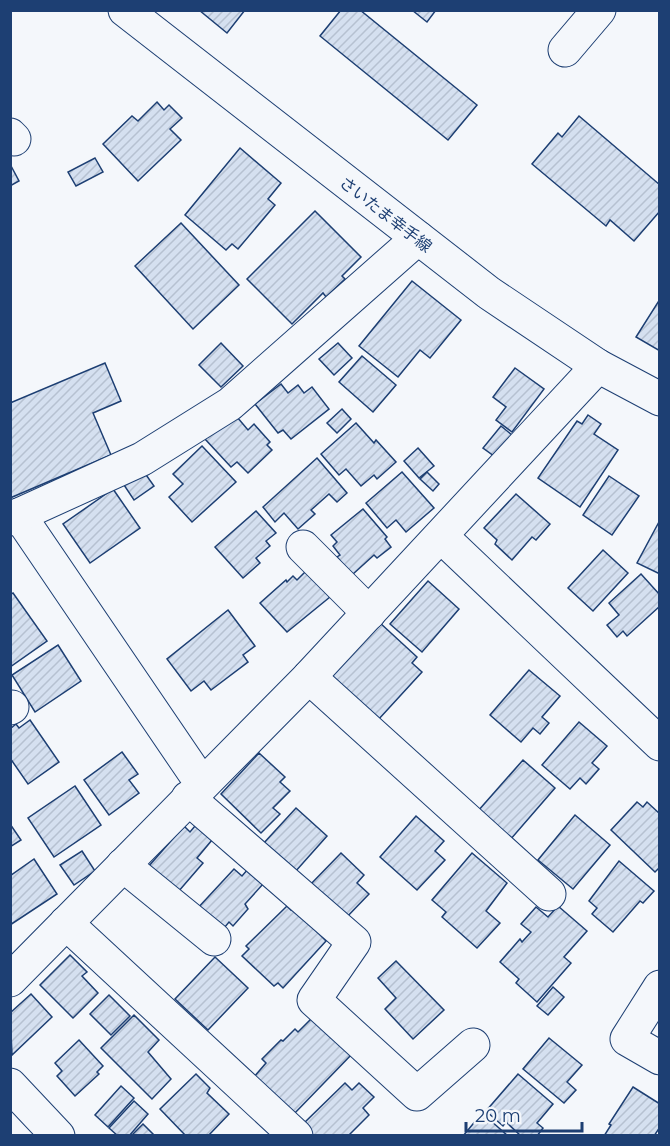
<svg xmlns="http://www.w3.org/2000/svg" width="670" height="1146" font-family="Montserrat,'Noto Sans JP',sans-serif">
<style>
.building{fill:url(#building-hatch);stroke:#1d3f73;stroke-width:1.5}
.lines{fill:none;stroke-linecap:round;stroke-linejoin:round}
.minor-casing{stroke:#1d3f73;stroke-width:35}
.major-casing{stroke:#1d3f73;stroke-width:35}
.minor{stroke:#f4f7fb;stroke-width:33}
.major{stroke:#f4f7fb;stroke-width:33}
.labels{text-anchor:middle;stroke-width:4.5;stroke-linejoin:round;paint-order:stroke}
.street-label{font-size:16px;fill:#1d3f73;stroke:#f4f7fb}
</style>
<defs>
<pattern id="building-hatch" width="6" height="6" patternUnits="userSpaceOnUse" patternTransform="scale(1.5)"><rect width="6" height="6" fill="#d5e0f0"/><path d="M-1 1l2-2M0 6l6-6M5 7l2-2" fill="none" stroke="#b6c1d1"/></pattern>
</defs>
<rect width="100%" height="100%" fill="#f4f7fb"/>
<!-- building -->
<g class="building">
<path d="M199,10H245L227,33Z"/>
<path d="M341,10H360L477,105L448,140L320,36Z"/>
<path d="M412,10H436L427,22Z"/>
<path d="M157,102L164,110L169,105L182,118L170,129L181,140L138,181L103,144L132,116L138,121Z"/>
<path d="M579,116L660,185V211L634,241L610,220L606,226L532,164L558,133L562,137Z"/>
<path d="M240,148L281,183L268,199L275,205L238,249L232,244L226,250L185,215Z"/>
<path d="M95,158L103,172L76,186L68,172Z"/>
<path d="M10,164L19,181L10,186Z"/>
<path d="M315,211L361,257L342,276L345,279L326,297L323,293L292,324L247,279Z"/>
<path d="M181,223L239,285L193,329L135,266Z"/>
<path d="M412,281L461,320L430,358L420,350L398,377L359,346Z"/>
<path d="M660,299V351L636,337Z"/>
<path d="M221,343L243,366L221,387L199,365Z"/>
<path d="M338,343L352,358L334,375L319,359Z"/>
<path d="M362,356L396,385L373,412L339,382Z"/>
<path d="M105,363L121,401L93,413L111,455L10,498V403Z"/>
<path d="M515,368L544,389L512,432L496,420L506,407L493,397Z"/>
<path d="M281,384L288,393L298,385L304,393L312,387L329,409L291,439L283,430L278,433L255,404Z"/>
<path d="M342,409L351,419L337,433L327,423Z"/>
<path d="M588,415L601,424L594,434L618,450L580,507L538,478L577,421L582,424Z"/>
<path d="M237,417L248,430L254,424L270,442L267,445L272,450L248,473L237,462L231,467L205,439L225,421Z"/>
<path d="M356,423L374,443L376,440L396,462L377,479L374,475L361,486L346,469L339,475L321,454Z"/>
<path d="M501,426L512,435L494,456L483,448Z"/>
<path d="M202,446L236,482L192,522L169,497L183,484L173,474Z"/>
<path d="M418,448L434,466L419,478L404,461Z"/>
<path d="M317,458L347,493L337,502L329,494L311,510L315,514L298,529L284,513L275,522L263,507Z"/>
<path d="M144,472L154,486L134,500L124,485Z"/>
<path d="M402,472L434,508L406,532L396,520L387,528L366,503Z"/>
<path d="M427,472L439,484L433,491L420,479Z"/>
<path d="M609,476L639,496L612,535L583,515Z"/>
<path d="M113,489L140,528L90,563L63,524Z"/>
<path d="M516,494L550,524L536,540L532,537L512,560L495,544L497,540L484,528Z"/>
<path d="M363,509L387,537L385,539L391,547L377,558L374,555L352,575L337,557L340,555L333,546L337,542L331,535Z"/>
<path d="M256,511L276,533L266,541L270,546L256,558L260,563L243,578L215,547Z"/>
<path d="M660,520V574L637,563Z"/>
<path d="M603,550L628,573L593,611L568,588Z"/>
<path d="M306,571L330,597L287,632L260,603L286,580L287,582L293,576L297,580Z"/>
<path d="M641,574L660,595V606L627,636L623,631L617,637L607,625L619,615L609,603Z"/>
<path d="M428,581L459,609L422,652L390,624Z"/>
<path d="M13,593L47,641L10,667V595Z"/>
<path d="M228,610L255,646L243,655L248,662L211,690L204,681L191,691L167,659Z"/>
<path d="M379,622L417,657L412,663L422,672L378,720L330,676Z"/>
<path d="M58,645L81,681L35,712L12,675Z"/>
<path d="M529,670L560,696L542,717L549,723L540,734L533,728L521,742L490,715Z"/>
<path d="M30,720L59,762L28,784L10,758V729L16,724L19,728Z"/>
<path d="M579,722L607,746L592,763L599,769L586,784L580,778L570,789L542,765Z"/>
<path d="M122,752L138,774L129,780L139,793L109,815L84,780Z"/>
<path d="M259,753L285,777L280,782L290,791L273,808L280,814L261,833L221,794Z"/>
<path d="M523,760L555,788L510,840L478,811Z"/>
<path d="M75,786L101,825L54,857L28,818Z"/>
<path d="M637,802L643,807L647,802L660,814V867L655,872L611,830Z"/>
<path d="M296,808L327,836L295,872L263,844Z"/>
<path d="M575,815L610,845L573,889L538,860Z"/>
<path d="M416,816L444,841L435,851L445,860L417,890L380,857Z"/>
<path d="M10,824L21,840L10,847Z"/>
<path d="M184,826L190,832L195,826L212,840L197,858L203,863L178,892L148,867Z"/>
<path d="M82,851L95,871L74,885L60,865Z"/>
<path d="M341,853L364,875L357,883L369,894L344,920L309,886Z"/>
<path d="M472,853L507,883L486,911L500,923L477,948L442,917L446,912L432,900Z"/>
<path d="M34,859L57,894L10,925V876Z"/>
<path d="M619,861L654,891L643,903L640,901L613,932L592,914L597,908L589,901Z"/>
<path d="M234,869L242,876L248,869L263,884L245,904L248,909L233,926L229,922L220,933L196,910Z"/>
<path d="M287,906L291,910L293,907L326,941L283,988L278,983L274,986L242,956L249,949L246,946Z"/>
<path d="M558,906L587,931L564,957L571,963L537,1002L516,983L519,979L500,962L520,939L522,942L531,932L521,924L536,907L548,917Z"/>
<path d="M70,955L87,972L82,976L98,993L73,1018L40,985Z"/>
<path d="M215,957L248,988L208,1030L175,999Z"/>
<path d="M396,961L444,1010L413,1039L385,1009L396,998L378,978Z"/>
<path d="M553,987L564,997L548,1015L537,1006Z"/>
<path d="M31,994L52,1017L12,1055L10,1013Z"/>
<path d="M109,995L130,1016L111,1035L90,1014Z"/>
<path d="M134,1015L159,1040L148,1052L171,1079L152,1099L101,1048Z"/>
<path d="M313,1017L352,1054L293,1115L254,1077L266,1063L262,1059L281,1040L283,1041L295,1029L298,1032Z"/>
<path d="M549,1038L582,1065L567,1082L576,1090L564,1103L523,1069Z"/>
<path d="M79,1040L103,1066L97,1072L99,1074L75,1096L57,1076L62,1071L55,1063Z"/>
<path d="M196,1074L210,1088L207,1093L229,1114L208,1136H186L160,1109Z"/>
<path d="M518,1074L553,1104L537,1123L543,1128L537,1136H521L506,1122L503,1126L486,1111Z"/>
<path d="M345,1083L352,1090L359,1083L374,1097L363,1108L369,1115L348,1136H314L303,1124Z"/>
<path d="M121,1086L134,1098L108,1127L95,1115Z"/>
<path d="M633,1087L660,1104V1127L654,1136H604L611,1125L609,1124Z"/>
<path d="M134,1101L148,1114L129,1136H118L109,1128Z"/>
<path d="M482,1113L508,1136H463Z"/>
<path d="M143,1124L155,1136H131Z"/>
</g>
<g class="lines">
<defs>
<g id="minor">
<path d="M565,50L599,10"/>
<path d="M10,135L14,139"/>
<path d="M19,515L202,784"/>
<path d="M10,519L142,459L230,404L418,238"/>
<path d="M441,536L660,744"/>
<path d="M303,547L369,613"/>
<path d="M309,677L549,894"/>
<path d="M10,708L12,707"/>
<path d="M188,798L354,942L314,1000L417,1094L473,1045"/>
<path d="M123,865L214,939"/>
<path d="M66,923L296,1136"/>
<path d="M10,980L309,677L598,366"/>
<path d="M660,987L627,1039L660,1058"/>
<path d="M10,1085L58,1136"/>
</g>
<path id="major" d="M125,10L489,293L598,366L660,399"/>
</defs>
<!-- minor casing -->
<use href="#minor" class="minor-casing"/>
<!-- major casing -->
<use href="#major" class="major-casing"/>
<!-- minor -->
<use href="#minor" class="minor"/>
<!-- major -->
<use href="#major" class="major"/>
</g>
<g class="labels">
<!-- street labels -->
<g class="street-label">
<text transform="translate(386 214) rotate(38)" y="6">さいたま幸手線</text>
</g>
</g>
<!-- border -->
<rect width="670" height="1146" fill="none" stroke="#1d3f73" stroke-width="24"/>
<!-- scale -->
<path d="M466 1122v9h116v-9" fill="none" stroke="#1d3f73" stroke-width="3"/>
<text x="475" y="1122" font-size="18" fill="#1d3f73" stroke="#f4f7fb" stroke-width="4.5" paint-order="stroke">20 m</text>
</svg>
